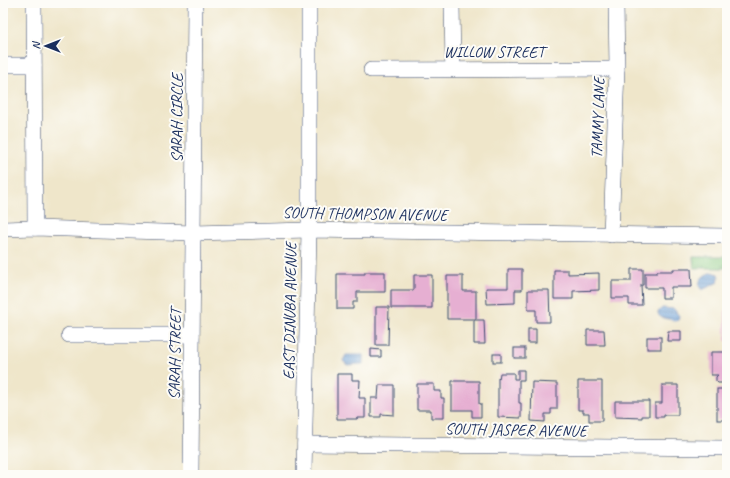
<svg xmlns="http://www.w3.org/2000/svg" width="730" height="478" font-family="Caveat,sans-serif">
<style>
.grass{fill:url(#grass-tufts);stroke:#527c70}
.water{fill:url(#water-rules);stroke:#42669a}
.building{fill:#e6afd2}
.lines{fill:none;stroke-linecap:round;stroke-linejoin:round}
.street-casing{stroke:#3b4a6e;stroke-width:16}
.street{stroke:#fff;stroke-width:15}
.labels{text-anchor:middle;stroke-width:4;stroke-linejoin:round;paint-order:stroke}
.street-label{font-size:16px;fill:#1b2f5e;stroke:#fdfcf7}
</style>
<defs>
<pattern id="grass-tufts" width="24" height="20" patternUnits="userSpaceOnUse"><rect width="24" height="20" fill="#88c981"/><path d="M3 7l-1-3M5 7V3M7 7l1-3M15 17l-1-3M17 17v-4M19 17l1-3" fill="none" stroke="#6ea46d"/></pattern>
<pattern id="water-rules" width="6" height="5" patternUnits="userSpaceOnUse"><rect width="6" height="5" fill="#6a9ed6"/><path d="M0 2.5h6" fill="none" stroke="#5681b1"/></pattern>
</defs>
<rect width="100%" height="100%" fill="#fdfcf7"/>
<filter id="ink" filterUnits="userSpaceOnUse"><feTurbulence type="fractalNoise" baseFrequency=".025" numOctaves="2"/><feDisplacementMap in="SourceGraphic" scale="8" xChannelSelector="R" yChannelSelector="G"/><feConvolveMatrix kernelMatrix="1 2 1 2 8 2 1 2 1" color-interpolation-filters="sRGB"/></filter>
<filter id="wash" filterUnits="userSpaceOnUse"><feTurbulence type="fractalNoise" baseFrequency=".012" numOctaves="4" result="noise"/><feDisplacementMap in="SourceGraphic" scale="16" xChannelSelector="R" yChannelSelector="G"/><feGaussianBlur stdDeviation="0.9" result="paint"/><feColorMatrix in="noise" values="0 0 0 0 0 0 0 0 0 0 0 0 0 0 0 0 0 1.4 0 .05"/><feComposite in="paint" operator="in"/></filter>
<g filter="url(#wash)">
<rect width="100%" height="100%" fill="#efe6ca"/>
<!-- grass -->
<path class="grass" d="M693,257H727V268H694Z"/>
<!-- water -->
<g class="water">
<path d="M713,272L718,274L719,277L718,282L702,290L699,286C699,278 705,274 713,272Z"/>
<path d="M662,308L674,309L679,316L678,320L674,321C668,317 658,320 658,312Z"/>
<path d="M346,355H363V364L347,365L343,361Z"/>
</g>
<g id="blocks">
<!-- building -->
<g class="building">
<path d="M508,269H522V290H515V303L487,304L486,288H508Z"/>
<path d="M631,269H643V285H641L642,305H629V298H612V281H631Z"/>
<path d="M673,269H691L692,287H671V298H662V288H645V273H657V271H673Z"/>
<path d="M554,270H568V274L599,273V290L573,291V299H554Z"/>
<path d="M365,272H385V292H357V302H353V309H337V274H365Z"/>
<path d="M414,275H432V308H391V290H414Z"/>
<path d="M447,276H463V291H476V319H447Z"/>
<path d="M528,290H549L550,322H536V310H528Z"/>
<path d="M376,307H389L388,345H376Z"/>
<rect x="725" y="311" width="2" height="30"/>
<path d="M474,320H484L485,344H474Z"/>
<rect x="528" y="329" width="8" height="14"/>
<path d="M587,330H604L605,345H587Z"/>
<path d="M668,331H681V341H667Z"/>
<rect x="647" y="337" width="14" height="12"/>
<rect x="514" y="348" width="11" height="10"/>
<path d="M371,349L381,350V357H371Z"/>
<path d="M711,352H727V383H718L716,381V377L718,375H711Z"/>
<rect x="493" y="354" width="8" height="8"/>
<path d="M518,370H524V380H519V403H521V418L498,417V378L499,379L500,373H514V379H518Z"/>
<path d="M337,374H352V380H360L359,398H365V418H357V419H337Z"/>
<path d="M452,381H479V404H481V417H472V410H452Z"/>
<path d="M578,381H602V421H589V413H583V410H578Z"/>
<path d="M532,382L557,383V409H551V414H545V422L531,421Z"/>
<path d="M417,384H434V391H441V398H444V418H431V410H417Z"/>
<path d="M379,385H394V415L381,414V417H371V398H378Z"/>
<path d="M662,385H678V415H664V417H655V403H662Z"/>
<rect x="717" y="389" width="10" height="31"/>
<path d="M615,401H649V416H642V418L615,417Z"/>
</g>
</g>
</g>
<g filter="url(#ink)">
<use href="#blocks" fill-opacity="0" stroke="#3b4a6e" stroke-width="1"/>
<g class="lines">
<defs>
<g id="street">
<path d="M34,3L35,228"/>
<path d="M452,3L453,69"/>
<path d="M3,65H34"/>
<path d="M371,70L617,69"/>
<path d="M3,229L35,228L194,233L309,230L727,236"/>
<path d="M611,235L617,69L616,3"/>
<path d="M69,335H192"/>
<path d="M305,444L727,448"/>
<path d="M191,475L195,3"/>
<path d="M304,475L309,230V3"/>
</g>
</defs>
<!-- street casing -->
<use href="#street" class="street-casing"/>
<!-- street -->
<use href="#street" class="street"/>
</g>
</g>
<g class="labels">
<!-- street labels -->
<g class="street-label">
<text x="494" y="57">WILLOW STREET</text>
<text transform="translate(176 118) rotate(-90)" y="6">SARAH CIRCLE</text>
<text transform="translate(597 118) rotate(-88)" y="6">TAMMY LANE</text>
<text transform="translate(365 213) rotate(1)" y="6">SOUTH THOMPSON AVENUE</text>
<text transform="translate(289 311) rotate(-89)" y="6">EAST DINUBA AVENUE</text>
<text transform="translate(174 354) rotate(-89)" y="6">SARAH STREET</text>
<text transform="translate(516 429) rotate(1)" y="6">SOUTH JASPER AVENUE</text>
</g>
</g>
<!-- margin -->
<rect width="730" height="478" fill="none" stroke="#fdfcf7" stroke-width="16"/>
<!-- north arrow -->
<g transform="translate(46 46) rotate(270)" stroke="#fdfcf7" stroke-width="3" paint-order="stroke">
<path d="M0-3L7 15L0 10L-7 15Z" fill="#1b2f5e"/>
<text y="-6" font-size="11" font-weight="bold" text-anchor="middle" fill="#1b2f5e">N</text>
</g>
</svg>
